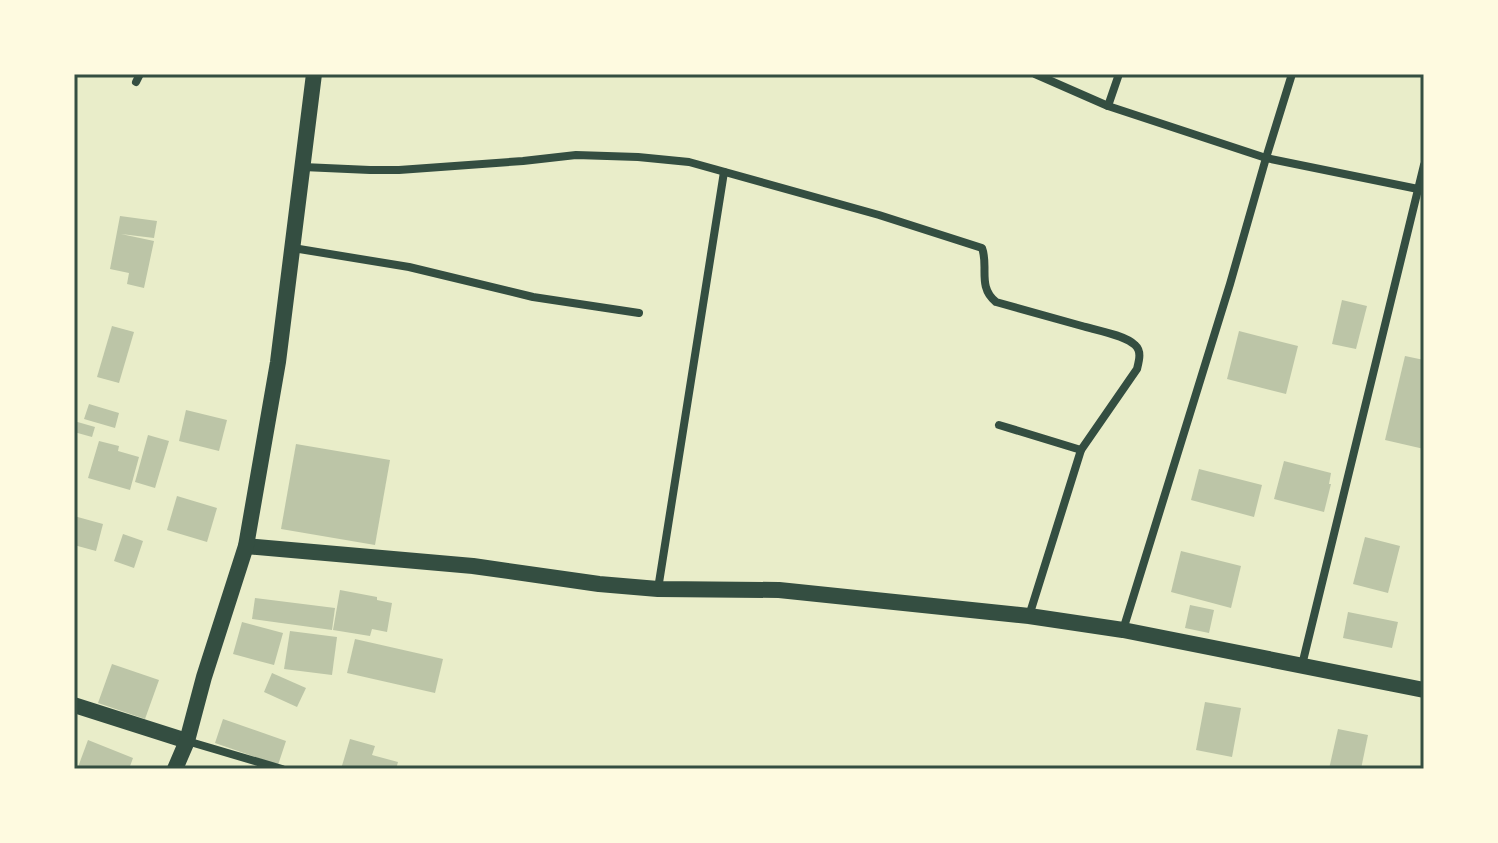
<svg xmlns="http://www.w3.org/2000/svg" width="1498" height="843" font-family="Cabin,sans-serif">
<style>
.building{fill:#bcc5a7}
.lines{fill:none;stroke-linecap:round;stroke-linejoin:round}
.minor{stroke:#344e41;stroke-width:8}
.secondary{stroke:#344e41;stroke-width:16}
.neatline{fill:none;stroke:#344e41;stroke-width:3}
</style>
<rect width="100%" height="100%" fill="#e9edc9"/>
<!-- building -->
<g class="building">
<path d="M120,216L157,221L154,238L121,234L154,241L144,288L127,284L129,273L110,269Z"/>
<path d="M1342,300L1367,306L1356,349L1332,344Z"/>
<path d="M112,326L134,332L119,383L97,377Z"/>
<path d="M1239,331L1298,346L1286,394L1227,379Z"/>
<path d="M1405,356L1424,360V449L1385,440Z"/>
<path d="M89,404L119,413L115,428L84,419Z"/>
<path d="M186,410L227,420L219,451L179,441Z"/>
<path d="M74,421L95,427L92,437L74,432Z"/>
<path d="M148,435L169,441L155,488L135,482Z"/>
<path d="M99,441L119,446L118,451L139,457L130,490L88,478Z"/>
<path d="M296,444L390,460L375,545L281,529Z"/>
<path d="M1284,461L1331,473L1329,484H1331L1324,512L1274,499Z"/>
<path d="M1199,469L1262,485L1254,517L1191,500Z"/>
<path d="M177,496L217,508L207,542L167,530Z"/>
<path d="M74,516L103,524L96,551L74,545Z"/>
<path d="M123,534L143,541L134,568L114,561Z"/>
<path d="M1365,537L1400,546L1388,593L1353,584Z"/>
<path d="M1181,551L1241,566L1231,608L1171,592Z"/>
<path d="M340,590L377,597V600L392,603L387,632L372,629L370,636L333,630Z"/>
<path d="M255,598L335,608L332,630L252,619Z"/>
<path d="M1190,605L1214,610L1209,633L1185,628Z"/>
<path d="M1348,612L1398,622L1392,648L1343,638Z"/>
<path d="M242,622L283,633L274,665L233,654Z"/>
<path d="M290,631L337,637L332,675L284,669Z"/>
<path d="M355,639L443,659L435,693L347,673Z"/>
<path d="M112,664L159,680L145,719L98,703Z"/>
<path d="M272,673L306,688L297,707L264,692Z"/>
<path d="M1205,702L1241,708L1232,757L1196,750Z"/>
<path d="M223,719L286,741L278,765L215,743Z"/>
<path d="M1338,729L1368,735L1361,769H1329Z"/>
<path d="M350,739L375,746L372,755L398,762L396,769H341Z"/>
<path d="M88,740L133,758L129,769H84L78,767Z"/>
</g>
<g class="lines">
<!-- minor -->
<g class="minor">
<path d="M1035,74L1108,106L1266,158L1418,189"/>
<path d="M136,82L140,74"/>
<path d="M1108,106L1119,74"/>
<path d="M303,167L370,170H399L523,161L576,155L638,157L689,162L879,215L982,248C989,266 977,287 996,302C1024,310 1053,318 1082,326C1096,330 1125,335 1135,345C1142,351 1139,361 1137,369L1081,450L1029,616"/>
<path d="M293,248L409,267L533,297L639,313"/>
<path d="M999,425L1081,450"/>
<path d="M658,589L724,172"/>
<path d="M1123,630L1230,284L1266,158L1292,74"/>
<path d="M1302,665L1424,165"/>
<path d="M187,741L282,769"/>
</g>
<!-- secondary -->
<g class="secondary">
<path d="M246,546L473,566L599,584L658,589L779,590L1029,616L1123,630L1424,690"/>
<path d="M74,705L187,741"/>
<path d="M175,769L187,741L204,677L246,546L278,362L314,74"/>
</g>
</g>
<!-- border -->
<rect width="1498" height="843" fill="none" stroke="#fefae0" stroke-width="152"/>
<rect x="76" y="76" width="1346" height="691" class="neatline"/>
</svg>
